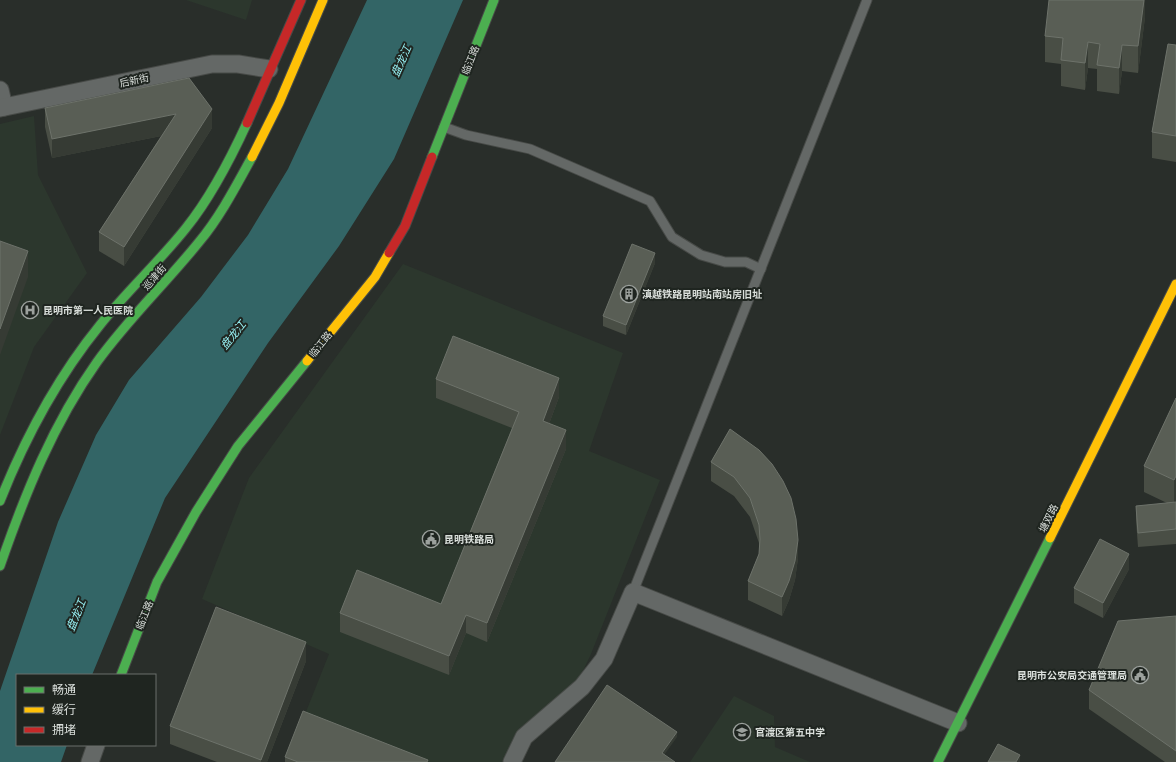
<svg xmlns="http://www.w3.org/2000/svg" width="1176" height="762" font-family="Figtree,'Noto Sans SC',sans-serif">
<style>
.built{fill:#2c372d}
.water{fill:#336566}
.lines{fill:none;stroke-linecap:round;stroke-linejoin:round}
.lane-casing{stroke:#474a47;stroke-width:11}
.street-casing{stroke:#474a47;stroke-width:19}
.fast-casing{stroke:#474a47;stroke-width:11}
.slow-casing{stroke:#474a47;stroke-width:11}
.jam-casing{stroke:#474a47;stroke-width:11}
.lane{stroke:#646866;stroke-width:9}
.street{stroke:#646866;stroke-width:17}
.fast{stroke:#4caf50;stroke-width:9}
.slow{stroke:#ffc107;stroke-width:9}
.jam{stroke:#c62828;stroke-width:9}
.wall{fill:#494e45}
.shaded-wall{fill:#363b34}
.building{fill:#595e55;stroke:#6d726a}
.labels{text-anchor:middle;stroke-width:4;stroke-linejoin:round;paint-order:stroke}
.street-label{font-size:10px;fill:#dadfdb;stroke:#1f2520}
.poi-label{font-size:10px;font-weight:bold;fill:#dadfdb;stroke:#1f2520;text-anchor:start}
.water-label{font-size:11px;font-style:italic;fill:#98f3f6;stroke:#1f2520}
</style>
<rect width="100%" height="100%" fill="#292e2a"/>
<!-- built -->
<g class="built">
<path d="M186,0H252L246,20Z"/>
<path d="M34,116L38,175L87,273L34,347L0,435V124Z"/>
<path d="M403,264L623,353L589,451L660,480L591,654L579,679L555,702L518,730L505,762H286L329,654L202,599L249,478Z"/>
<path d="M734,696L774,716L775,747L810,762H690Z"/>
</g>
<!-- water -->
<path class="water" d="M367,0H463L394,159L339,246L268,343L165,498L92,675H17V745H67L61,762H0V691L58,522L96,435L129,380L201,297L248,235L288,169Z"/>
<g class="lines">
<defs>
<g id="lane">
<path d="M444,127L466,135L530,149L650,201L672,237L701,255L725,262H746L761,269"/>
<path d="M633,592L867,0"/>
</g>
<g id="street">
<path d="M0,90L4,107"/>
<path d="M0,108L212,64H238L269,69"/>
<path d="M90,762L96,745"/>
<path d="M512,762L524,737L582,687L604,659L633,592L958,723"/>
</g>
<g id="fast">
<path d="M432,157L494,0"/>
<path d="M0,501C25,438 57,378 100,325C127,291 159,262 186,228C211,197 230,160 247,123"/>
<path d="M0,566C25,494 53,424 97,362C128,319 166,283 199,242C220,217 236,186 252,157"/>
<path d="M121,675L157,582L196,512L238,446L307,361"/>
<path d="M938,762L1050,538"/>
</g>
<g id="slow">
<path d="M252,157L279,103L323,0"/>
<path d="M307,361L375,277L389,253"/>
<path d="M1050,538L1176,284"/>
</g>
<g id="jam">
<path d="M247,123L301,0"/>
<path d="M389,253L405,226L432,157"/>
</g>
</defs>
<!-- lane casing -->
<use href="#lane" class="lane-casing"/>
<!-- street casing -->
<use href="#street" class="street-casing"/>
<!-- fast casing -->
<use href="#fast" class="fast-casing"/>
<!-- slow casing -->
<use href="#slow" class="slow-casing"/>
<!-- jam casing -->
<use href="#jam" class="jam-casing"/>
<!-- lane -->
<use href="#lane" class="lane"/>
<!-- street -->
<use href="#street" class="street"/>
<!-- fast -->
<use href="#fast" class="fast"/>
<!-- slow -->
<use href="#slow" class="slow"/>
<!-- jam -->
<use href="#jam" class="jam"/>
</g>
<!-- wall -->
<g class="wall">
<path d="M1145,0V17L1138,73L1122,71L1119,94L1097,91V69L1088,68L1085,90L1061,86V64L1045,62V36Z"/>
<path d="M1176,45V162L1152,158V132Z"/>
<path d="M45,108L212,128L124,266L99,251V232L161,136L52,158L45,127Z"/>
<path d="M655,263L626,335L603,326V316Z"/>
<path d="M436,379L559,397L549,424L566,449L487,642L466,633L449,675L340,632V613L441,604L512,428L436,398Z"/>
<path d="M1176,398V544L1138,547L1136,520V506L1167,503L1144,492V466Z"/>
<path d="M730,429L798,558L795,580L789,600L782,616L748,600V581L759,554V543L750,517L734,496L711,481V462Z"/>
<path d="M1129,569L1103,618L1074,603V588Z"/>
<path d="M1176,616V762H1165L1089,709V690Z"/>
<path d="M306,661L267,762H217L170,744V726Z"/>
<path d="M285,757L428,762H285Z"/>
</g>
<!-- shaded-wall -->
<g class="shaded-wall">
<path d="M1144,0H1145V17L1138,73V46Z"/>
<path d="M1088,42V68L1085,90V63Z"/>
<path d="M1122,45V71L1119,94V68Z"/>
<path d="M212,109V128L124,266V247Z"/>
<path d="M176,114V133L52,158V139Z"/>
<path d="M28,251V277L0,355V329Z"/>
<path d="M655,253V263L626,335V325Z"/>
<path d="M559,378V397L543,440V421Z"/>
<path d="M566,430V449L487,642V623Z"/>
<path d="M1176,476V502L1174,506V480Z"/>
<path d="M798,540V558L795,580L789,600L782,616V597Z"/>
<path d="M1129,554V569L1103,618V603Z"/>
<path d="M466,615V633L449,675V656Z"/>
<path d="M306,642V661L267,762H261V760Z"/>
<path d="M677,732V737L662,758V753Z"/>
<path d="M1020,755V762H1016Z"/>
</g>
<!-- building -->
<g class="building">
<path d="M1049,0H1144L1138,46L1122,45L1119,68L1097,65L1100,44L1088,42L1085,63L1061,60L1063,38L1045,36Z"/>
<path d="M1168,44L1176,45V136L1152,132Z"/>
<path d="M189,78L212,109L124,247L99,232L176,114L52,139L45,108Z"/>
<path d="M0,241L28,251L0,329Z"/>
<path d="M632,244L655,253L626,325L603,316Z"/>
<path d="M453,336L559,378L543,421L566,430L487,623L466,615L449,656L340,613L357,570L441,604L519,412L436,379Z"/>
<path d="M1176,398V476L1174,480L1144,466Z"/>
<path d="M730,429L759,450L772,464L783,481L791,498L796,519L798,540L795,561L789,581L782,597L748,581L759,554L760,539L759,525L750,498L734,477L711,462Z"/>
<path d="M1176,502V529L1138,533L1136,506Z"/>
<path d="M1100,539L1129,554L1103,603L1074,588Z"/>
<path d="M216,607L306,642L261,760L170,726Z"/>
<path d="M1176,616V751L1089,690L1118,621Z"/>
<path d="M607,685L677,732L662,753L675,762H555Z"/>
<path d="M303,711L428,760L427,762H298L285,757Z"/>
<path d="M998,744L1020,755L1016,762H988Z"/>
</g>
<!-- icons -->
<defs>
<symbol id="building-ring" viewBox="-11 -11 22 22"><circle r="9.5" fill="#1f2520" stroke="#9ca19d" stroke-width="1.5"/><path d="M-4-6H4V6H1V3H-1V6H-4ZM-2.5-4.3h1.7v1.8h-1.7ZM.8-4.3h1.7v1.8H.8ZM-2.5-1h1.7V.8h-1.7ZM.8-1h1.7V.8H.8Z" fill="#9ca19d"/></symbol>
<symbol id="hospital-ring" viewBox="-11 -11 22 22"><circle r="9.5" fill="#1f2520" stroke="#9ca19d" stroke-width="1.5"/><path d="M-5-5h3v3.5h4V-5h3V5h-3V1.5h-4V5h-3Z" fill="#9ca19d"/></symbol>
<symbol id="civic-ring" viewBox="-11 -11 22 22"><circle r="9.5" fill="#1f2520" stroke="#9ca19d" stroke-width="1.5"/><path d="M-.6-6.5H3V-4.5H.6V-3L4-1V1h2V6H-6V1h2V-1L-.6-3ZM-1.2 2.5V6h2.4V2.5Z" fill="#9ca19d"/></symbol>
<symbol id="school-ring" viewBox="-11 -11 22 22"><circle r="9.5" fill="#1f2520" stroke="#9ca19d" stroke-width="1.5"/><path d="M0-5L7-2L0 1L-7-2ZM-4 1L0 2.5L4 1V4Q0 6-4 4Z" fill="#9ca19d"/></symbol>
</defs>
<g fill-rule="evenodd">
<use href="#building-ring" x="619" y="284" width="20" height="20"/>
<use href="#hospital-ring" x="20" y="300" width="20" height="20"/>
<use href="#civic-ring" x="421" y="529" width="20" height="20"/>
<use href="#civic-ring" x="1130" y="665" width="20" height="20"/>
<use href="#school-ring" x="732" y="722" width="20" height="20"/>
</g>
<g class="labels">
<!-- street labels -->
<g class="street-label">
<text transform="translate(470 60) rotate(-68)" y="4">临江路</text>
<text transform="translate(134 80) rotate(-12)" y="4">后新街</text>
<text transform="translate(154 277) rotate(-49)" y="4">巡津街</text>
<text transform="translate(320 344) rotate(-51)" y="4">临江路</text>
<text transform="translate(1048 518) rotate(-63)" y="4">塘双路</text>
<text transform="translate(144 615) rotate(-68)" y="4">临江路</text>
</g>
<!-- poi labels -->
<g class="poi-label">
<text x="642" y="298">滇越铁路昆明站南站房旧址</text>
<text x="43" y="314">昆明市第一人民医院</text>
<text x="444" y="543">昆明铁路局</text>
<text x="1127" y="679" text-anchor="end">昆明市公安局交通管理局</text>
<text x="755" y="736">官渡区第五中学</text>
</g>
<!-- water labels -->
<g class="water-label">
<text transform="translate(401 61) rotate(-66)" y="4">盘龙江</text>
<text transform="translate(233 335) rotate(-51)" y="4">盘龙江</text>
<text transform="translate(76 615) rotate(-68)" y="4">盘龙江</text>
</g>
</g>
<!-- legend -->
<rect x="16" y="674" width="140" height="72" fill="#1f2520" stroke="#6a6f6b"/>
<rect x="24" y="687" width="20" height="6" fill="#4caf50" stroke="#6a6f6b"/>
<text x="52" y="694" font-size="12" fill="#dadfdb">畅通</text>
<rect x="24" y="707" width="20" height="6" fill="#ffc107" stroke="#6a6f6b"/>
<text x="52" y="714" font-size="12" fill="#dadfdb">缓行</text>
<rect x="24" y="727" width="20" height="6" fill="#c62828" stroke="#6a6f6b"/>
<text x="52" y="734" font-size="12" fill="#dadfdb">拥堵</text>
</svg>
